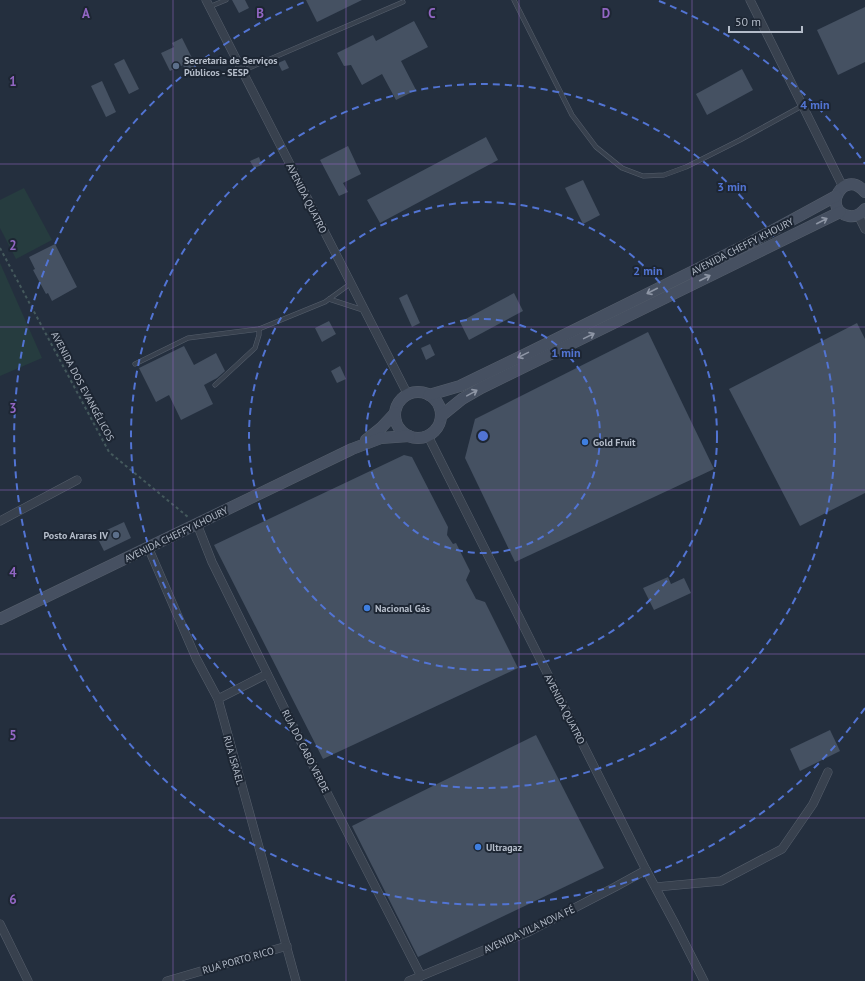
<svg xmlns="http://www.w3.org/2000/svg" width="865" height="981" font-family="'PT Sans',sans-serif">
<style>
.grass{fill:#263c3f}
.building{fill:#455162}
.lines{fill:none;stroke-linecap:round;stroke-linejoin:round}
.service-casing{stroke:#565f6c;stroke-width:5}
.minor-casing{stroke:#565f6c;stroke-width:9}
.secondary-casing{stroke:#565f6c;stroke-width:12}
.path{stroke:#44595c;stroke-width:2;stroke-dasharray:3 3;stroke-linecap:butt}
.service{stroke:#38414e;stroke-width:4}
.minor{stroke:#38414e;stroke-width:8}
.secondary{stroke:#465061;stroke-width:11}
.oneway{stroke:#8e96a5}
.grid{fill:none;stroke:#9266c3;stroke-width:1;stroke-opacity:0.55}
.ring{fill:none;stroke:#5274d3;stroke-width:2;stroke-dasharray:7 5}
.service-dot{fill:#5c6f8a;stroke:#1d2633;stroke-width:1.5}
.shop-dot{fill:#3f7fe0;stroke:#1d2633;stroke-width:1.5}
.labels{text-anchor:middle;stroke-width:4;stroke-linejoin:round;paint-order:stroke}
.poi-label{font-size:10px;font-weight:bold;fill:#b4bcc9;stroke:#1d2633;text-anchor:start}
.street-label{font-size:10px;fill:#b4bcc9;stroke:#1d2633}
.grid-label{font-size:13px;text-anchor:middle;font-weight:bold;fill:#9266c3;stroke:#1d2633;stroke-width:4;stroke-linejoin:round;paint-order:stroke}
.centre{fill:#5274d3;stroke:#1d2633;stroke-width:2}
.ring-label{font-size:12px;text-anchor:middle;font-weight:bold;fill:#5274d3;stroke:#1d2633;stroke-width:4;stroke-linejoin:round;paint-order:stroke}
</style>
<rect width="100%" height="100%" fill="#242f3e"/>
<!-- grass -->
<g class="grass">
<path d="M24,188L52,240L16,259L0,228V200Z"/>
<path d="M0,263L42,358L0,376Z"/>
</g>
<!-- building -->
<g class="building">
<path d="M232,0H245L249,8L239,13Z"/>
<path d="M306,0H362L317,22Z"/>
<path d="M865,7V62L838,75L817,30Z"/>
<path d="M414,21L428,47L401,61L416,90L396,100L382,74L362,85L351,65L344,66L337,53L373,35L376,41Z"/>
<path d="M182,38L197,68L186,73L183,65L170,71L161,53L174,47L172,43Z"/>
<path d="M124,59L139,89L129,94L114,64Z"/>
<path d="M285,60L289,68L282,71L278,63Z"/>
<path d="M742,69L753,90L707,115L696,94Z"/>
<path d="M102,81L116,112L106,117L91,86Z"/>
<path d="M486,137L498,160L380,223L367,200Z"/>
<path d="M348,146L361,174L343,183L348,192L339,196L320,160Z"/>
<path d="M259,157L262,165L254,168L250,161Z"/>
<path d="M583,180L600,215L583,224L565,188Z"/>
<path d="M55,244L77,287L52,301L48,293L46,294L33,270L35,269L29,257Z"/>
<path d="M514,293L523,311L469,340L460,322Z"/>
<path d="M407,294L420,323L412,327L399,298Z"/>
<path d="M329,321L336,334L322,342L315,328Z"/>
<path d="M857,323L865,339V493L800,526L729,389Z"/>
<path d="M648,332L714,469L515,562L465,458L475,419Z"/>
<path d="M430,344L435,355L426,360L421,348Z"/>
<path d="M184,346L194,365L216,353L225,371L217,378L204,385L213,404L181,420L169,395L156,402L139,368Z"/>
<path d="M340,366L346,379L337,383L331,371Z"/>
<path d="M404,455L412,457L448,527L447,535L453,544L456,543L470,571L466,580L476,599L485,602L518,668L323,759L214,545Z"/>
<path d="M124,522L131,538L104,551L96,535Z"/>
<path d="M668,577L671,584L684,578L691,593L654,610L643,588Z"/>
<path d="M830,730L840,751L800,771L790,749Z"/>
<path d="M536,735L604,868L418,957L352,826Z"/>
</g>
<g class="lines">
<defs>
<g id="service">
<path d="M514,0L572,115L596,147L622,168L643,176L664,175L686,167L740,140L802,106"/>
<path d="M209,7L226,0"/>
<path d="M242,71L403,2"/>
<path d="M329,299L363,310"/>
<path d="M135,364L188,338L259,329L325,302L350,284"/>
<path d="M215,385L255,348L259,335V329"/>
</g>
<g id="minor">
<path d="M206,0L408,395"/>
<path d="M750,0L843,187"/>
<path d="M858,215L865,229"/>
<path d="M428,436L646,870L675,924L704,981"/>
<path d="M0,521L77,480"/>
<path d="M197,524L212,562L300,740L421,976"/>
<path d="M148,547L196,658L218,699L296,981"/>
<path d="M218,699L267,674"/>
<path d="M656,887L721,881L782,849L813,804L828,772"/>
<path d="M0,924L28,981"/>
<path d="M167,981L287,946"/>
<path d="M409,981L528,932L615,887L646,870"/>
</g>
<g id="secondary">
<path d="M865,192C843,167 821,211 849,216C855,217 861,214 865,209"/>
<circle cx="418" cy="415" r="23"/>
<path d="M429,395L460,386L534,350L744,246L836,196"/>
<path d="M441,416L462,399L481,388L840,212"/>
<path d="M366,440L381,428L395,413"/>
<path d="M0,619L352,449L381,438L409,436"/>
</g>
</defs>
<!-- service casing -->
<use href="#service" class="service-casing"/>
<!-- minor casing -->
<use href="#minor" class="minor-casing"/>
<!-- secondary casing -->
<use href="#secondary" class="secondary-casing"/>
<!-- path -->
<path class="path" d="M0,248L109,452L188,517"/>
<!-- service -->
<use href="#service" class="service"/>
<!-- minor -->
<use href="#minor" class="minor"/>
<!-- secondary -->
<use href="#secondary" class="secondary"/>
</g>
<!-- one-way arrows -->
<defs><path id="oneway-shaft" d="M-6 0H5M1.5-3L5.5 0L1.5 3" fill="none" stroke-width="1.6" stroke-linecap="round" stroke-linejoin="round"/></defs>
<g class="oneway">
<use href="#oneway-shaft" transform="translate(822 221) rotate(-27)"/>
<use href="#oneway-shaft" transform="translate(705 278) rotate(-27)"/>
<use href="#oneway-shaft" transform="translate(652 291) rotate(153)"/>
<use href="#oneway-shaft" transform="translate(589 336) rotate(-26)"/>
<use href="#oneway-shaft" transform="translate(523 355) rotate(154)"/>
<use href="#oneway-shaft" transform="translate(472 393) rotate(-29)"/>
</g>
<!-- grid -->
<path class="grid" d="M173,0V981M346,0V981M519,0V981M692,0V981M0,164H865M0,327H865M0,490H865M0,654H865M0,818H865"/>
<!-- distance rings -->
<g class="ring">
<circle cx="483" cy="436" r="117"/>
<circle cx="483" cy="436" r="234"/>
<circle cx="483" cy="436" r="352"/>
<path d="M865 708A469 469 0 1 1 307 1M659 1A469 469 0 0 1 865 164"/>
</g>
<!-- markers -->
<g class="service-dot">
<circle cx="176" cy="66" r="4"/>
<circle cx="116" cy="535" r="4"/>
</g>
<g class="shop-dot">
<circle cx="585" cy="442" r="4"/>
<circle cx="367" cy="608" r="4"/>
<circle cx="478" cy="847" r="4"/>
</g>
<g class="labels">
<!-- poi labels -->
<g class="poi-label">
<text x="184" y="64">Secretaria de Serviços<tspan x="184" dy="12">Públicos - SESP</tspan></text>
<text x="593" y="446">Gold Fruit</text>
<text x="108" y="539" text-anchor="end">Posto Araras IV</text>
<text x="375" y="612">Nacional Gás</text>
<text x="486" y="851">Ultragaz</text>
</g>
<!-- street labels -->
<g class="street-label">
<text transform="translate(307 198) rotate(63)" y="4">AVENIDA QUATRO</text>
<text transform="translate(742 246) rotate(-27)" y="4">AVENIDA CHEFFY KHOURY</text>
<text transform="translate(83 386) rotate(62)" y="4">AVENIDA DOS EVANGÉLICOS</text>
<text transform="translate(176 534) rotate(-26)" y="4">AVENIDA CHEFFY KHOURY</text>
<text transform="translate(565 709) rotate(63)" y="4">AVENIDA QUATRO</text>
<text transform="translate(306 751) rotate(63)" y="4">RUA DO CABO VERDE</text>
<text transform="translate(234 760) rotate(74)" y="4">RUA ISRAEL</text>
<text transform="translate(529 929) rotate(-25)" y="4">AVENIDA VILA NOVA FÉ</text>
<text transform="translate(238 960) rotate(-16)" y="4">RUA PORTO RICO</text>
</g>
</g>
<g class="grid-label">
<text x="86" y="18">A</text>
<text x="260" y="18">B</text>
<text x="432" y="18">C</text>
<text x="606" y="18">D</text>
<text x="13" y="86">1</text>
<text x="13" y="250">2</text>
<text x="13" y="413">3</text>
<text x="13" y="577">4</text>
<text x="13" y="740">5</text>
<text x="13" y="904">6</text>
</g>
<circle cx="483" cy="436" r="6" class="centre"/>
<g class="ring-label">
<text x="815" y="109">4 min</text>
<text x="732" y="191">3 min</text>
<text x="648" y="275">2 min</text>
<text x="566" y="357">1 min</text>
</g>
<!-- scale -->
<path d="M729 26v6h73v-6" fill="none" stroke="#b4bcc9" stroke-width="2"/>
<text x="735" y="26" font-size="12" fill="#b4bcc9" stroke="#1d2633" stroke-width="3" paint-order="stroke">50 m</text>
</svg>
